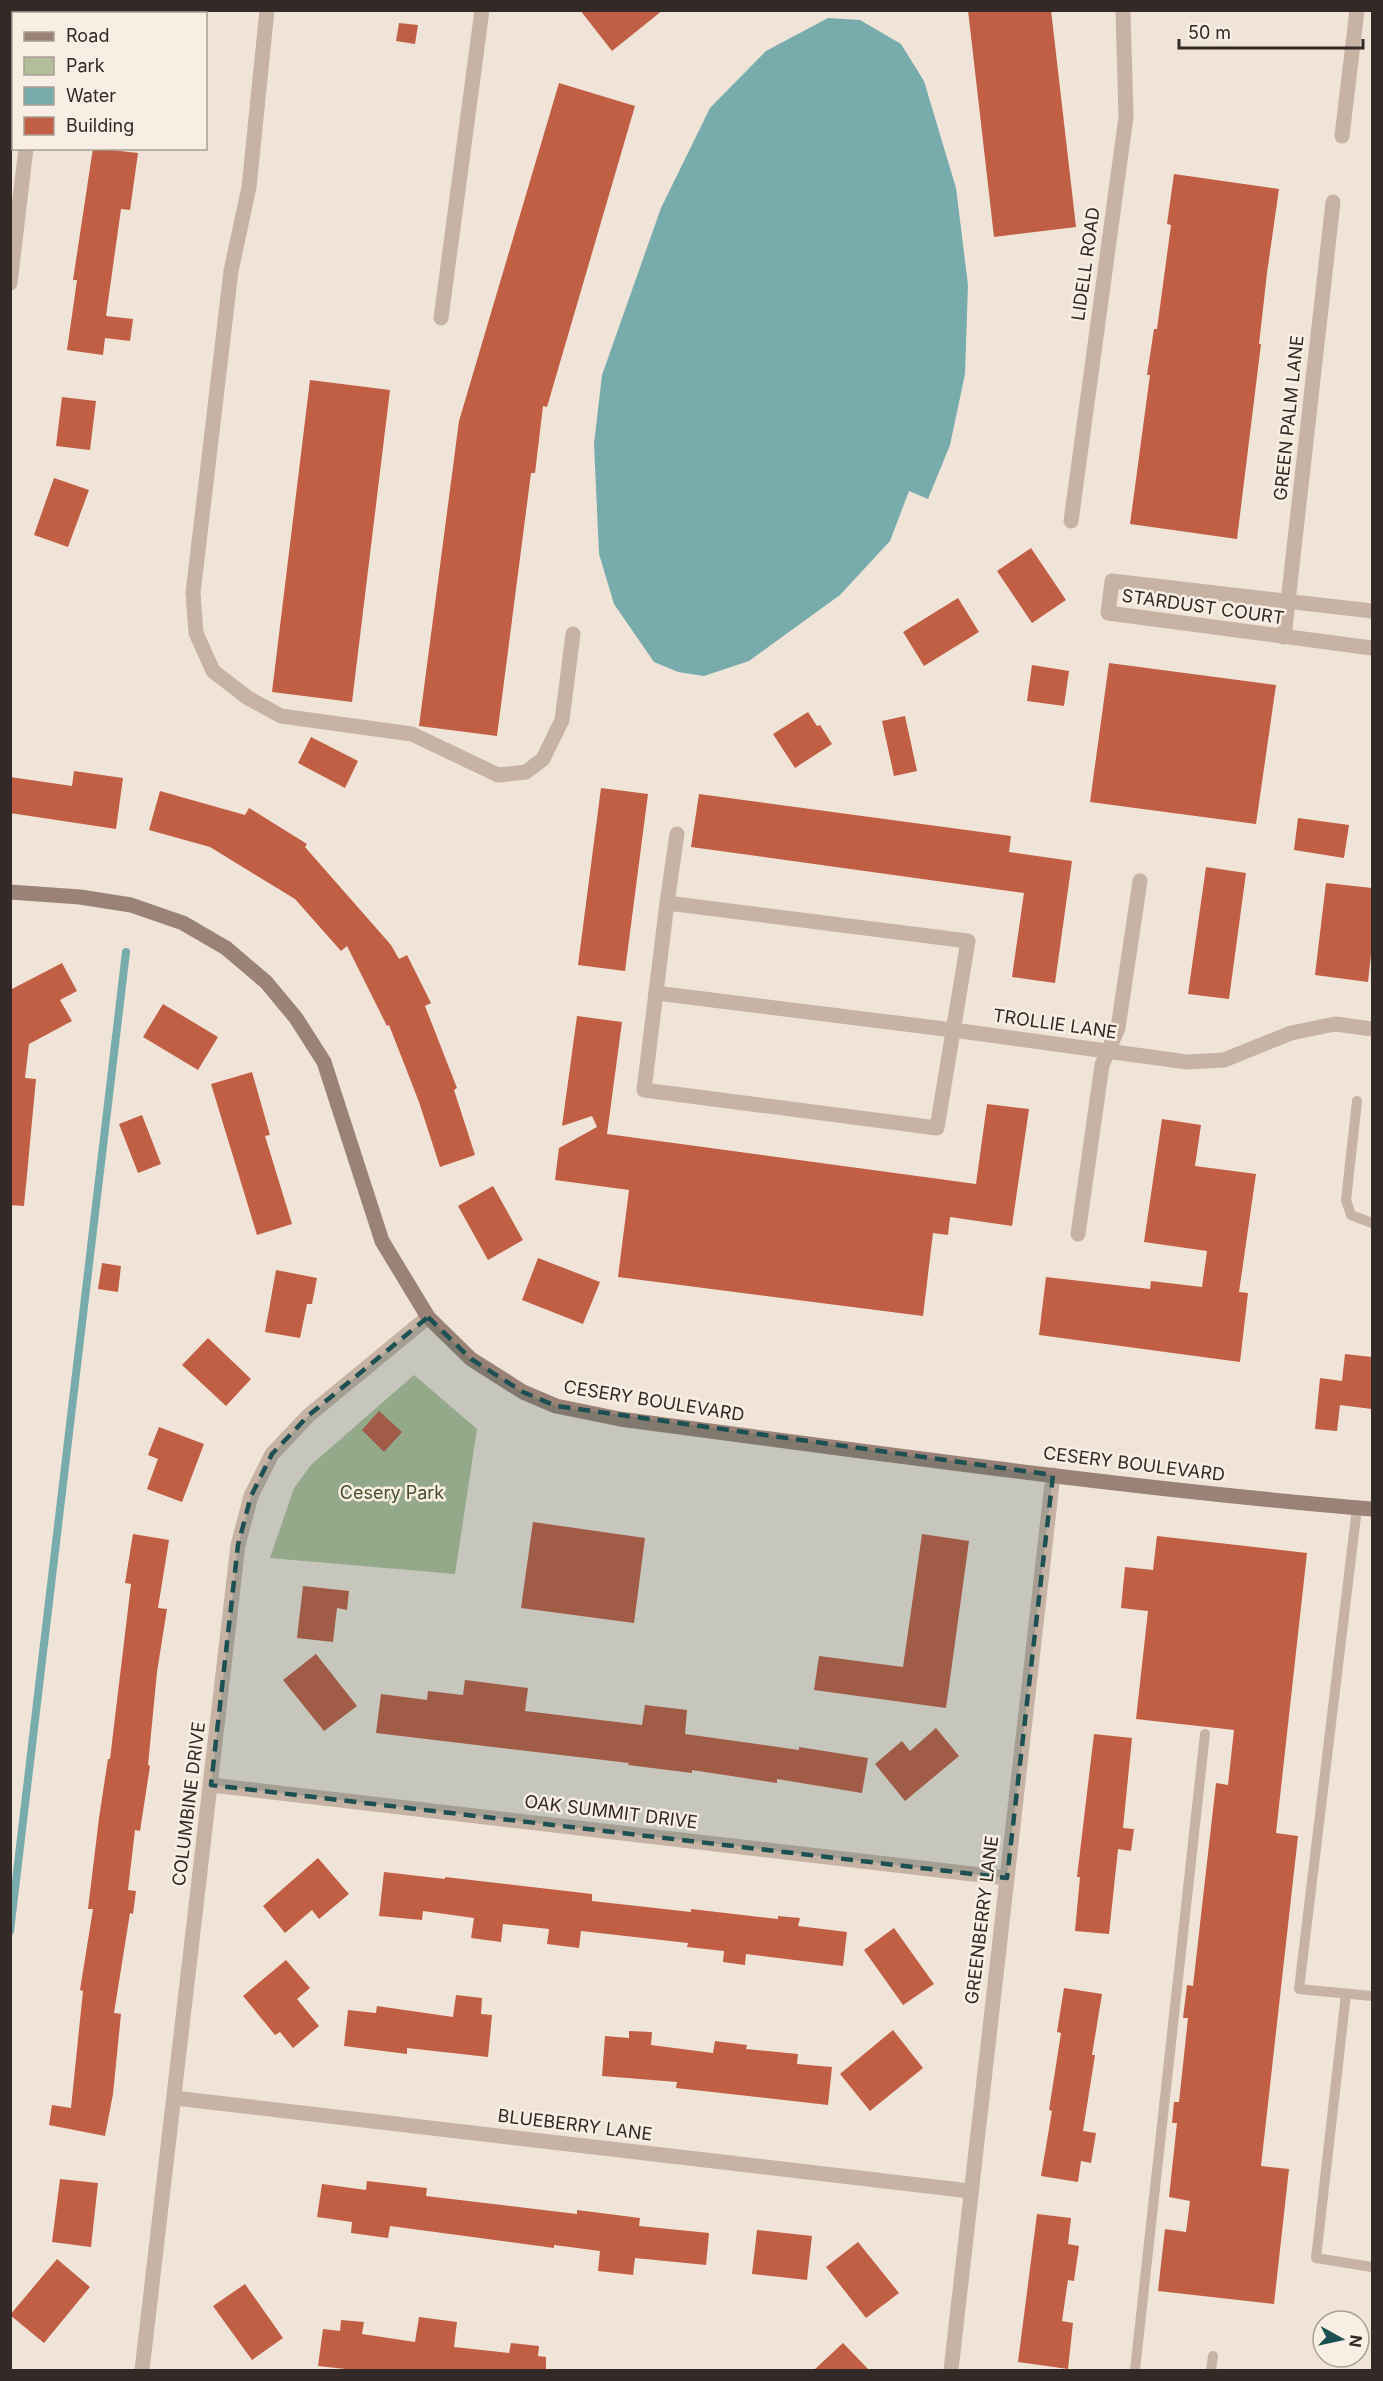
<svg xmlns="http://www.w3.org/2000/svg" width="1383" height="2381" font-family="Inter,sans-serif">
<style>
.green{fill:#b2be99}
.water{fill:#78abab}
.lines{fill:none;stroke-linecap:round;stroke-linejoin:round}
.stream{stroke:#78abab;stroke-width:8}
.building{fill:#c15f44}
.service{stroke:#c7b3a4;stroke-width:10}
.minor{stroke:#c7b3a4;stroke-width:15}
.secondary{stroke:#9a8276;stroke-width:15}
.marked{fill:#1d5052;fill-opacity:0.2;stroke:#1d5052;stroke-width:4.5;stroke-dasharray:12 8;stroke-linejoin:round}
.labels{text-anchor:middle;stroke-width:5;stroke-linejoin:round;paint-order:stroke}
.street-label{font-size:18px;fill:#332926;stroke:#f8eee3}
.park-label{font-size:18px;fill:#43502a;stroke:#f8eee3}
</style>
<rect width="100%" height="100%" fill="#f0e4d8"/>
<!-- green -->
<path class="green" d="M414,1375L477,1429L455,1574L270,1558L294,1488L311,1465Z"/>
<!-- water -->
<path class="water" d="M828,18L860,20L901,44L924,81L956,188L968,285L965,374L950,445L928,499L909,491L890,541L840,595L749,661L704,676L678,672L654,662L614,604L599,554L594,444L602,375L661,208L710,108L766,51Z"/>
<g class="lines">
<!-- stream -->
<path class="stream" d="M10,1931L126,952"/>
</g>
<!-- building -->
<g class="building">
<path d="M580,10H663L612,51Z"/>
<path d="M968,10H1051L1076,227L994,237Z"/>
<path d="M399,23L418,25L415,44L396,41Z"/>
<path d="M559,83L635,106L547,407L543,406L535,473H531L497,736L419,726L459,421Z"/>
<path d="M93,148L138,153L130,210L121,209L106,316L133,319L130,341L105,338L103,355L67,350L77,280H73Z"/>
<path d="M1174,174L1279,189L1267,273L1259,344H1261L1237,539L1130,524L1150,375H1147L1154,329H1157L1171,225L1167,224Z"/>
<path d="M310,380L390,390L352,702L272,692Z"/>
<path d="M62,397L96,401L90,450L56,446Z"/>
<path d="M54,478L89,490L68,547L34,535Z"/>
<path d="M1031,548L1066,600L1032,623L997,571Z"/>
<path d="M958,598L979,632L924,666L903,632Z"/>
<path d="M1109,663L1276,685L1256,824L1090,802Z"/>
<path d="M1032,665L1069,671L1064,706L1027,701Z"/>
<path d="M808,712L817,726L820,725L832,744L795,768L773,734Z"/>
<path d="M905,716L917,771L894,776L882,721Z"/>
<path d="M311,737L358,761L345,788L298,763Z"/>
<path d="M74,771L123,778L116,829L10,813V777L72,786Z"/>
<path d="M601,788L648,794L625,971L578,965Z"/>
<path d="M160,791L245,815L249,808L307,844L305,847L391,945L399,959L407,955L431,1003L425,1006L457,1088L454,1090L475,1155L440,1167L419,1102L389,1025L387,1026L347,946L341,951L295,899L210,847L149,830Z"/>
<path d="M699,794L1011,836L1009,852L1072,861L1055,983L1012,977L1024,893L691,847Z"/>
<path d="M1298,818L1349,825L1344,858L1294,850Z"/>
<path d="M1206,867L1246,873L1229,999L1188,994Z"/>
<path d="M1326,883L1372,888V945L1368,982L1315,975Z"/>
<path d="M62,963L77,991L60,1000L72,1021L29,1044L25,1078L36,1079L24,1206L10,1205V990Z"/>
<path d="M163,1004L218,1037L198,1070L143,1037Z"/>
<path d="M577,1016L622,1022L607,1134L976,1184L987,1104L1029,1109L1012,1226L950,1217L948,1235L933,1233L923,1316L618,1277L629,1190L555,1180L559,1148L597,1127L592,1116L562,1126Z"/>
<path d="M252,1072L270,1135L265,1136L292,1224L257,1235L211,1084Z"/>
<path d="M142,1115L161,1164L138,1173L119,1124Z"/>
<path d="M1162,1119L1201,1125L1195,1166L1256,1174L1239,1292L1248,1293L1240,1362L1039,1335L1046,1277L1150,1289L1151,1281L1202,1287L1207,1251L1144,1242Z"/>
<path d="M493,1186L523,1240L488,1260L458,1206Z"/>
<path d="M538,1258L600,1282L583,1324L522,1300Z"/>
<path d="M102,1263L121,1266L118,1292L98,1289Z"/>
<path d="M276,1270L317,1278L312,1304H307L300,1338L265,1332Z"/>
<path d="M208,1338L251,1379L226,1406L182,1365Z"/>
<path d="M1345,1354L1372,1357V1409L1340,1405L1337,1431L1315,1429L1320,1378L1342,1381Z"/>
<path d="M379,1411L402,1432L384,1452L362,1430Z"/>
<path d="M159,1427L204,1444L182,1502L147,1489L158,1459L148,1455Z"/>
<path d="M533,1522L645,1538L634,1623L521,1608Z"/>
<path d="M133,1534L169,1540L158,1608L167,1609L157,1672L148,1765L150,1766L140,1831L135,1830L128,1890L136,1891L133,1914L130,1913L114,2013L121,2014L113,2094L105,2136L49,2125L52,2105L71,2108L83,1991L80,1990L93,1909H88L99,1818L108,1759H110L131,1584L125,1583Z"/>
<path d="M922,1534L969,1541L946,1708L814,1690L819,1656L903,1667Z"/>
<path d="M1157,1536L1307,1553L1276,1833L1298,1836L1261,2166L1289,2169L1274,2304L1158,2291L1165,2229L1186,2232L1190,2201L1169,2197L1177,2123H1172L1174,2102H1179L1188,2018H1183L1187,1985L1193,1986L1216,1783L1228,1785L1234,1730L1136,1719L1148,1611L1121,1608L1125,1567L1153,1570Z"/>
<path d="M303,1586L349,1591L347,1610L337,1608L333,1642L297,1638Z"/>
<path d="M316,1654L357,1706L324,1731L283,1680Z"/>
<path d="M465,1680L528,1688L525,1711L642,1725L645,1705L687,1710L685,1734L799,1750V1747L868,1758L862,1793L777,1779V1783L692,1770V1773L628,1765L629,1763L376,1733L381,1694L427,1700L428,1691L463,1695Z"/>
<path d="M936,1728L959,1756L905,1801L875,1764L902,1741L910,1751Z"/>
<path d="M1094,1734L1132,1738L1123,1828L1134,1829L1131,1851L1118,1849L1109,1934L1075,1931L1080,1877H1077Z"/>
<path d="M318,1858L349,1894L319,1919L312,1910L285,1933L263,1906Z"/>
<path d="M384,1872L445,1879V1877L592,1894V1901L691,1912V1909L778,1919V1916L800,1918L798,1926L847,1932L843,1966L746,1954L745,1965L723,1962L724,1951L687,1947L688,1943L581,1931L579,1948L547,1944L549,1929L503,1924L501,1942L471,1938L474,1918L423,1911L422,1920L379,1916Z"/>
<path d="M894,1928L934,1984L903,2005L864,1950Z"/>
<path d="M286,1960L310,1988L297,1999L319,2026L293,2048L280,2032L275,2035L243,1996Z"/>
<path d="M1064,1988L1102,1994L1092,2055H1095L1083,2131L1096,2133L1091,2163L1081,2161L1078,2182L1041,2176L1052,2111L1049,2110L1061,2033L1057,2032Z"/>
<path d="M456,1995L482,1998L481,2014L492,2015L488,2057L407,2048V2054L344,2046L348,2010L376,2013L377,2006L453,2017Z"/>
<path d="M893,2030L923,2068L870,2111L840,2074Z"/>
<path d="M629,2031L652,2032L651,2045L713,2053L715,2041L747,2045L746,2049L798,2054L797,2064L832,2067L828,2105L676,2088L677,2082L602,2076L605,2036L629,2038Z"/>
<path d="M60,2179L98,2183L91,2247L52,2242Z"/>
<path d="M367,2181L427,2188L426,2196L577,2214V2210L640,2218L639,2226L709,2233L706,2265L635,2258L633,2275L598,2271L600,2251L554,2245V2248L390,2226L388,2238L351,2233L352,2222L317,2217L322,2184L366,2190Z"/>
<path d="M1037,2214L1071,2218L1068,2244L1079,2246L1074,2281L1068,2280L1062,2321L1073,2323L1068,2369L1018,2362Z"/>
<path d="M757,2230L812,2236L807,2280L752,2274Z"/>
<path d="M858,2242L899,2293L866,2318L826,2267Z"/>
<path d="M57,2259L90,2287L44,2343L10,2315Z"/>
<path d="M245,2284L283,2338L252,2360L213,2306Z"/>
<path d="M419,2317L457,2322L454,2347L509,2353L511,2343L539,2346L538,2356L546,2357V2370H355L318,2366L323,2329L340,2331L341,2320L364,2322L362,2334L415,2342Z"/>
<path d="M843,2343L869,2370H814Z"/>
</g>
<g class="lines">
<!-- service -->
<g class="service">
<path d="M1357,1101L1346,1200L1351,1215L1372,1223"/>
<path d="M1357,1508L1299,1989L1372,1996"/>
<path d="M1346,1994L1316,2258L1372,2267"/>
<path d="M1135,2370L1205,1734"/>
<path d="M1211,2370L1213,2356"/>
</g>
<!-- minor -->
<g class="minor">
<path d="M267,10L249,187L231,271L193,593L196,633L213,671L248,698L281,716L412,734L498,775L526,772L543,759L562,720L573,634"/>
<path d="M41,14V10"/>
<path d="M1342,136L1357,10"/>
<path d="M10,283L26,148"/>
<path d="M441,318L482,10"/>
<path d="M1071,521L1126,117L1123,10"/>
<path d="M1372,611L1112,581L1108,613L1372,648"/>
<path d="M1284,637L1333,202"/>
<path d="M667,903L968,941L937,1128L644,1090Z"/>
<path d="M667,903L677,834"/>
<path d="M656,993L953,1030L1187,1062L1224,1060L1291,1033L1335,1024L1372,1029"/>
<path d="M1078,1234L1102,1065L1118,1028L1140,881"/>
<path d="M211,1785L1007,1878"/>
<path d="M175,2098L970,2191"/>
<path d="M142,2370L238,1545L251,1496L272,1454L309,1415L428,1317"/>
<path d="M951,2370L1053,1475"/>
</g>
<!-- secondary -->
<path class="secondary" d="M10,892L80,897L131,905L183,923L226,948L266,982L296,1018L324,1062L382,1241L428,1317L471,1359L523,1392L556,1406L620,1419C870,1452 1121,1488 1372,1509"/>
</g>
<!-- marked area -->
<path class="marked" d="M428,1317L471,1359L523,1392L556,1406L1053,1475L1007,1878L211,1785L238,1545L251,1496L272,1454L309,1415Z"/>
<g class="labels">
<!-- street labels -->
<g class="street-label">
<text transform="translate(1086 264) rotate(-82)" y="6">LIDELL ROAD</text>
<text transform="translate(1289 418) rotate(-84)" y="6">GREEN PALM LANE</text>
<text transform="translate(1203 607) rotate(8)" y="6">STARDUST COURT</text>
<text transform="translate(1055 1024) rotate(8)" y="6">TROLLIE LANE</text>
<text transform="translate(654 1401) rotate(9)" y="6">CESERY BOULEVARD</text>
<text transform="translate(1134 1464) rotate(7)" y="6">CESERY BOULEVARD</text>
<text transform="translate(189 1804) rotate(-83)" y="6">COLUMBINE DRIVE</text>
<text transform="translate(611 1812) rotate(7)" y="6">OAK SUMMIT DRIVE</text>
<text transform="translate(982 1920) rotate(-83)" y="6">GREENBERRY LANE</text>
<text transform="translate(575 2125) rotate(7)" y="6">BLUEBERRY LANE</text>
</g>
<!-- park labels -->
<g class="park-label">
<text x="392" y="1499">Cesery Park</text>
</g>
</g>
<!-- border -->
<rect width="1383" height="2381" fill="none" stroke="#332926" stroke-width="24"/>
<!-- legend -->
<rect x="12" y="12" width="195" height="138" fill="#f8eee3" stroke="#a99f97" stroke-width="1.5"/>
<rect x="24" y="32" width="30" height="9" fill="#9a8276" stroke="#a99f97" stroke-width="1.5"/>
<text x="66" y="42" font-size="18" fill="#332926">Road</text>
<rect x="24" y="57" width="30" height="18" fill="#b2be99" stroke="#a99f97" stroke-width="1.5"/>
<text x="66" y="72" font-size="18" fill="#332926">Park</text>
<rect x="24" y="87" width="30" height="18" fill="#78abab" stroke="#a99f97" stroke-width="1.5"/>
<text x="66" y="102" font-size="18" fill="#332926">Water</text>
<rect x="24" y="117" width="30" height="18" fill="#c15f44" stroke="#a99f97" stroke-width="1.5"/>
<text x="66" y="132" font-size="18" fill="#332926">Building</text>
<!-- north arrow -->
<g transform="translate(1341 2339) rotate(98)"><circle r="28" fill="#f8eee3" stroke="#a99f97" stroke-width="1.5"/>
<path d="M0-4.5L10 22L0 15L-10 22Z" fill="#1d5052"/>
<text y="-9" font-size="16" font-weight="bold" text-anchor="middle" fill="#332926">N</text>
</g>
<!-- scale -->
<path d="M1179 39v9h184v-9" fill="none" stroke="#332926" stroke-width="3"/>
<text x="1188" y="39" font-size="18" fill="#332926" stroke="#f8eee3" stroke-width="4.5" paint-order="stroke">50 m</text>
</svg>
